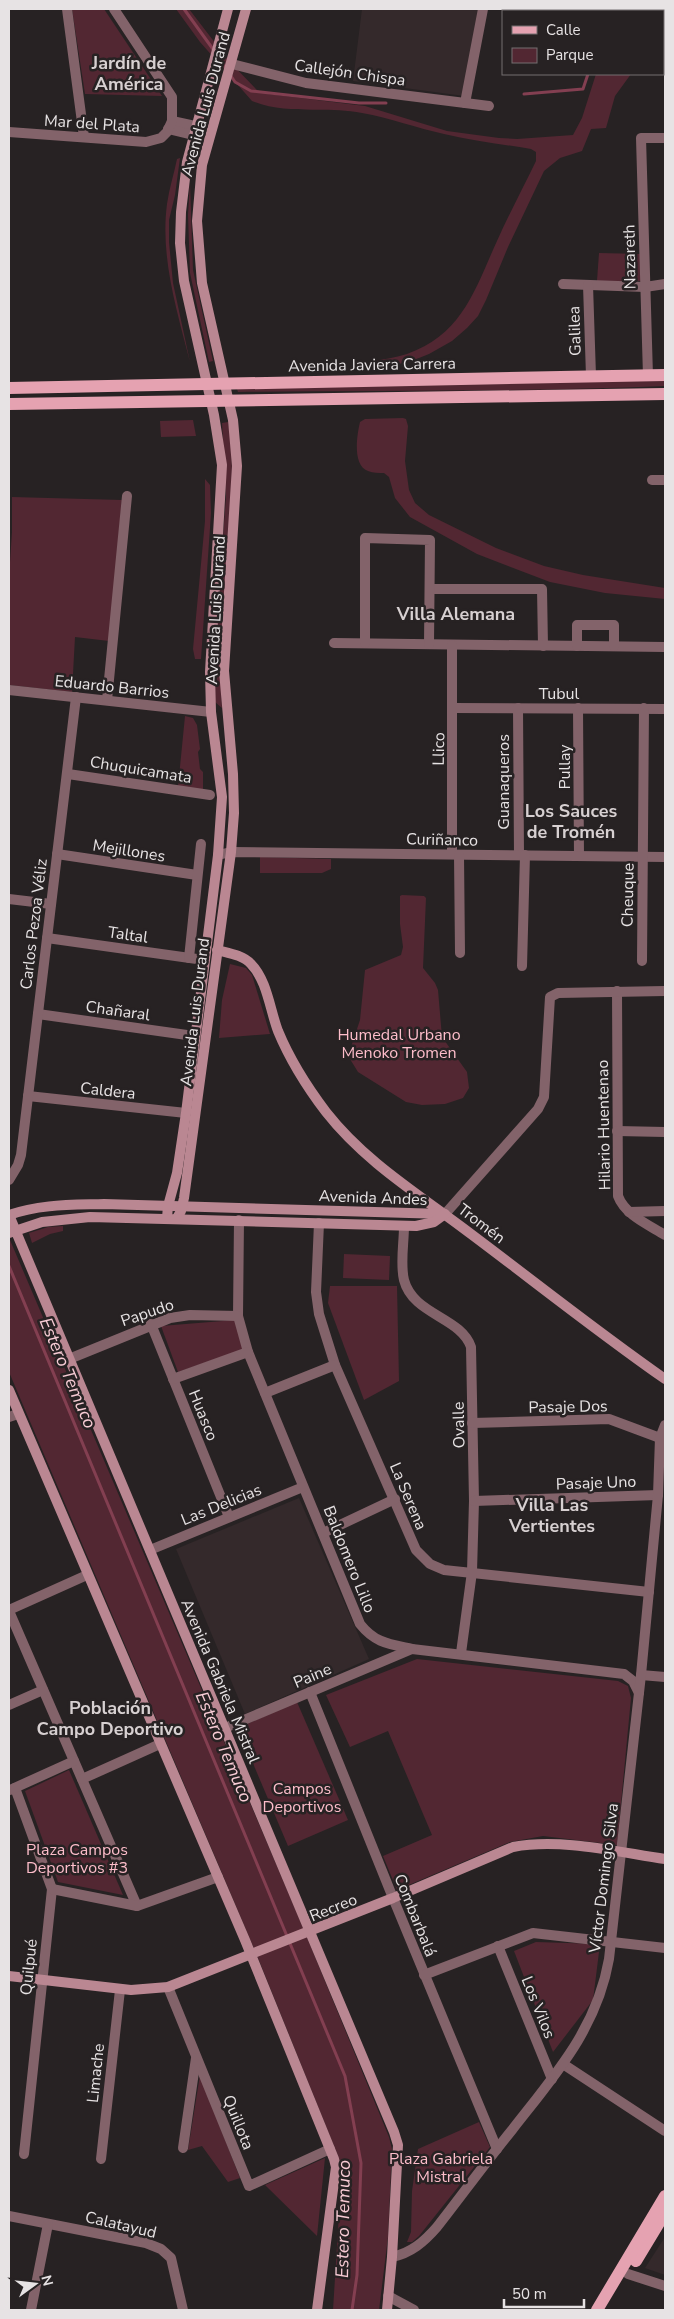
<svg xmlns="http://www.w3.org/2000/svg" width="674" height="2319" font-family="'Nunito Sans',sans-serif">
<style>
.built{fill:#34292b}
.green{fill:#522732}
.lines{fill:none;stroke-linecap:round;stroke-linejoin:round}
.stream{stroke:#833f51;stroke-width:3}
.street{stroke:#83636a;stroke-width:10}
.secondary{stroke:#ba8792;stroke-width:10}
.primary{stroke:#e5a2b1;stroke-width:12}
.labels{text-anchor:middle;stroke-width:5;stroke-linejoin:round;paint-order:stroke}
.street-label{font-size:16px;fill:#e7e3e4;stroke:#272223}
.park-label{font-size:16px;fill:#fdbdca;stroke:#272223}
.neighbourhood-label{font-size:18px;font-weight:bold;fill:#d7d0d1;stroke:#272223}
.water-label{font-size:18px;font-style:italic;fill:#f8ccd5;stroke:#272223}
</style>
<rect width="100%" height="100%" fill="#272223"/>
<!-- built -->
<g class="built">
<path d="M362,9H479L464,96L353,81Z"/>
<path d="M299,1498L369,1659L245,1714L176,1549Z"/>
<path d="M665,2237V2275L645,2268Z"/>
</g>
<!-- green -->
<g class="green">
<path d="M72,9H104L162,96L85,94Z"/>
<path d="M176,9H189L229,61L257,90L268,94L365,106L447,131L499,138L517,139L573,135L582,118L596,74H631L615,96L606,128L591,129L582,151L560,158L544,171L508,247L486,300L478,316L467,328L452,341L429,354L409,362L371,369L370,362C382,359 395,358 407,354C463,334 475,289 497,241C509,214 523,188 536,161V152L531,149C502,144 472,141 444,134C417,128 390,118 362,113C324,105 289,116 252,101L200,42Z"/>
<path d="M180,158L175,195L169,220V242L173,283L190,362C177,311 160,257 167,204C169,189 174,174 177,159Z"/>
<path d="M190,183L193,270L213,361L209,362L190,273L188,215Z"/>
<path d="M599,253L641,254V281H597Z"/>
<path d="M665,380V386C523,392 380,390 238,392L237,389Z"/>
<path d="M403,418L406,419L408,426L405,461L409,490L415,503L429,515L496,548L544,566L583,575L665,588V599L605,593L550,582L477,554L410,517L395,498L389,477L384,473C379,473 373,473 368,471C352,465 357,435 360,422L365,419Z"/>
<path d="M193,420L196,436L161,437L160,421Z"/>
<path d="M228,422C234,456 232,491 229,525C226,587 218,647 222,708L215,702L216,630L226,496L222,423Z"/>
<path d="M205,479L210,485L211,513L201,659H195L193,649L205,521Z"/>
<path d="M12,497L122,500L109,641L75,637L72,692L9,685V577L12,532Z"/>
<path d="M185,716L193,718L197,725L200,749L198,752L200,769L203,772V790L178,787Z"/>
<path d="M260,857L331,859V869L322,873H260Z"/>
<path d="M402,895L424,896L426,898L423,968L435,983L438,990L442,1037L467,1072L469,1088L463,1098L445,1104L422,1105L406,1102L358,1072L350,1059V1050L360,1020L365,970L401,955L403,947L400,924V896Z"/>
<path d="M230,964L246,968L252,975L270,1034L219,1038L222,1000Z"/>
<path d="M63,1226V1231L50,1234L32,1243L29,1233L48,1227Z"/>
<path d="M10,1240L297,1913L389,2137L392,2149L388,2237L379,2310H333L342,2166L258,1958L9,1372Z"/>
<path d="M344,1254L390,1256L389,1280L343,1278Z"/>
<path d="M330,1286H397L399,1381L364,1400L328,1303Z"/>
<path d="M235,1320L245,1349L178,1372L161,1326Z"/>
<path d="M417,1659L618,1681L628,1686L631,1698L617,1845L543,1836L510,1842L397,1890L383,1856L432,1835L388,1731L350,1747L326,1695Z"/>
<path d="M297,1702L348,1820L288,1846L238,1728Z"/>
<path d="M69,1770L123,1895L58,1882L25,1791Z"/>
<path d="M536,1942L600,1944L593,2000L553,2052L514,1951Z"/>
<path d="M200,2075L240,2178L228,2182L202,2146L188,2150Z"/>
<path d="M479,2122L490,2147L419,2236L412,2242H407L411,2232L412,2191L418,2149Z"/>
<path d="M325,2158L317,2236L265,2185Z"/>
</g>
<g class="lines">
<!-- stream -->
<g class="stream">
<path d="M184,9L215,52"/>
<path d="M610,11L611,9"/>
<path d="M218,57L226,68"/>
<path d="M231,76L235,82L251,91L359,103H386"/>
<path d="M524,94L583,89L588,74"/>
<path d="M9,1266L345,2076L361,2163L357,2275L352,2310"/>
</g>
<!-- street -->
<g class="street">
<path d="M67,9L84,137"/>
<path d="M663,57L665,59"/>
<path d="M232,64L306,83L489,106"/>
<path d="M465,103L483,9"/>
<path d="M172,121L195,126"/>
<path d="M168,129L193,135"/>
<path d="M9,132L146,142L161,138L167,132L172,121V97L114,9"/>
<path d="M563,284L645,287L665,284"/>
<path d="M588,285L591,376"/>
<path d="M648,376L641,138H665"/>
<path d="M652,480H665"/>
<path d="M430,589H542L543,646"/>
<path d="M334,643L665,647"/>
<path d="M365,643V538L430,540L429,644"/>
<path d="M577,646V625H614V646"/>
<path d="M9,690L211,712"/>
<path d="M107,700L127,496"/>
<path d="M453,708L665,709"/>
<path d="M518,708L519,855"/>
<path d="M578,708L579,856"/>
<path d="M68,774L210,795"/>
<path d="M57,854L197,875"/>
<path d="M452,854V645"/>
<path d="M218,855L231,852L665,857"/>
<path d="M459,855L460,953"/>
<path d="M9,899L51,904"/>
<path d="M47,938L204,960"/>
<path d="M189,958L201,844"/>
<path d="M642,961L644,708"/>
<path d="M522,966L525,855"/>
<path d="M617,991L618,1196C625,1215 649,1225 665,1235"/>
<path d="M38,1014L194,1036"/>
<path d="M28,1096L186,1113"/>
<path d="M617,1131L665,1132"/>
<path d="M9,1180L18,1165L21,1155L76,697"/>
<path d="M629,1212L665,1211"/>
<path d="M445,1214L538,1109L544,1097L550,997L558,993L665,991"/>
<path d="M239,1220L238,1316L248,1352L360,1624C375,1643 389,1644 412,1649L624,1674L633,1681L639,1693"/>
<path d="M319,1223L316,1292L319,1314L335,1365L416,1550L430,1564L444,1570L649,1592"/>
<path d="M404,1226C404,1243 400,1264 404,1280C413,1315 461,1317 471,1347L474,1501L472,1572L461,1653"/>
<path d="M151,1324L229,1517"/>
<path d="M69,1359L170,1318L190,1315L238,1316"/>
<path d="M173,1379L248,1352"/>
<path d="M265,1393L335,1365"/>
<path d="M9,1417L18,1414"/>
<path d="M472,1423L609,1419L660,1438"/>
<path d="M474,1501L658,1495"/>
<path d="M323,1533L395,1499"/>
<path d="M150,1550L303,1487"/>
<path d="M9,1610L87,1575"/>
<path d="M9,1611L137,1906"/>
<path d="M641,1675L665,1677"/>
<path d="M310,1692L393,1898L497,2149"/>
<path d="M9,1705L43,1690"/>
<path d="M225,1728L412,1649"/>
<path d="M82,1779L160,1744"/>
<path d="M15,1788L52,1889L24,2154"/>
<path d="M10,1790L74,1761"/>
<path d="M52,1889L137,1906L218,1877"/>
<path d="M498,1946L552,2079"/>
<path d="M424,1975L533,1933L665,1948"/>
<path d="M168,1987L249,2186L330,2149"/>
<path d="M563,2064L665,2131"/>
<path d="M183,2148L196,2058"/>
<path d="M101,2159L120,1990"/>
<path d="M9,2216L146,2243L161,2249L171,2258L183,2310"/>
<path d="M392,2257C411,2253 424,2242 437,2227C462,2195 486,2162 512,2130C554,2076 597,2029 609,1959L641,1675L658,1495L660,1438L665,1425"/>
<path d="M628,2274L665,2286"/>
<path d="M388,2296L414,2310"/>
<path d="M31,2310L48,2224"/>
</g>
<!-- secondary -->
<g class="secondary">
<path d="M217,950C228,953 243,955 251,964C267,980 270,1010 278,1031C290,1060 307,1087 326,1112C366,1163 420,1195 471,1234C535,1282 599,1333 665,1379"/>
<path d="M9,1215L394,2132L398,2145L392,2257L387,2310"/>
<path d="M9,1215C40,1204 71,1205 104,1204L444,1214"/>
<path d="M167,1218L168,1206L177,1173L186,1113L218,855L222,797L211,712L210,672L222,465L214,415L184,281L180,243L181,212L187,162L228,9"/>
<path d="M177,1218L181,1211L184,1198L231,852L234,813L233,774L224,671L237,466L233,420L202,283L197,221L202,165L246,9"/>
<path d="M9,1233L42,1222L90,1217L416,1226L434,1222L445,1214"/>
<path d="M9,1390L245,1940L334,2159L336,2167L317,2310"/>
<path d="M9,1976L131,1990L168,1987L393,1898L513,1847C561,1838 617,1852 665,1859"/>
</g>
<!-- primary -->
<g class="primary">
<path d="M9,388L665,375"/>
<path d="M9,404L665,394"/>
<path d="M636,2261L665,2213"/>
<path d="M597,2310L665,2196"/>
</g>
</g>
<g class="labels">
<!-- street labels -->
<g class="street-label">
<text transform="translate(350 72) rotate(8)" y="6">Callejón Chispa</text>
<text transform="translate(205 104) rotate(-75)" y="6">Avenida Luis Durand</text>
<text transform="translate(92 123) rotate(4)" y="6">Mar del Plata</text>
<text transform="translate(629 257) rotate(-91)" y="6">Nazareth</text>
<text transform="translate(574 331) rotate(-92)" y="6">Galilea</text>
<text transform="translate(372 364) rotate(-1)" y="6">Avenida Javiera Carrera</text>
<text transform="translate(215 610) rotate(-87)" y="6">Avenida Luis Durand</text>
<text transform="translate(112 686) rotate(6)" y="6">Eduardo Barrios</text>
<text x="559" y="699">Tubul</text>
<text transform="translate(438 749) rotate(-89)" y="6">Llico</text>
<text transform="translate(564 767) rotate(-90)" y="6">Pullay</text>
<text transform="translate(141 769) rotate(9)" y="6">Chuquicamata</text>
<text transform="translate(503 782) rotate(-90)" y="6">Guanaqueros</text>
<text transform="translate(442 839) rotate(1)" y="6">Curiñanco</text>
<text transform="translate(129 850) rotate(9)" y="6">Mejillones</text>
<text transform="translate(627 895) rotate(-89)" y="6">Cheuque</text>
<text transform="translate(33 924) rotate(-83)" y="6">Carlos Pezoa Véliz</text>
<text transform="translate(128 934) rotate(8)" y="6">Taltal</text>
<text transform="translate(118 1010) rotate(8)" y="6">Chañaral</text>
<text transform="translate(194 1012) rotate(-83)" y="6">Avenida Luis Durand</text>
<text transform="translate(108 1090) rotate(6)" y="6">Caldera</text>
<text transform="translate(603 1125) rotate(-91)" y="6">Hilario Huentenao</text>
<text transform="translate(373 1197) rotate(2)" y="6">Avenida Andes</text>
<text transform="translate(482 1223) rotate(37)" y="6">Tromén</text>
<text transform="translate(147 1312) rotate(-19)" y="6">Papudo</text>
<text transform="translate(568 1406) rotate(-1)" y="6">Pasaje Dos</text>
<text transform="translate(204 1415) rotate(68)" y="6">Huasco</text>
<text transform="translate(458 1425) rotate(-91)" y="6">Ovalle</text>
<text transform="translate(596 1482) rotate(-2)" y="6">Pasaje Uno</text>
<text transform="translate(409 1496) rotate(67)" y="6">La Serena</text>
<text transform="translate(221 1504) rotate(-22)" y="6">Las Delicias</text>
<text transform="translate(350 1559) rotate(68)" y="6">Baldomero Lillo</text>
<text transform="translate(312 1675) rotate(-23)" y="6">Paine</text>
<text transform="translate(221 1681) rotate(67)" y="6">Avenida Gabriela Mistral</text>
<text transform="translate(603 1878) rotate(-83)" y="6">Víctor Domingo Silva</text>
<text transform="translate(333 1907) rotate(-22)" y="6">Recreo</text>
<text transform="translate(416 1915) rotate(68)" y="6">Combarbalá</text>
<text transform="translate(28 1967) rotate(-84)" y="6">Quilpué</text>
<text transform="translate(539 2007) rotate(68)" y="6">Los Vilos</text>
<text transform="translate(95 2073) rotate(-84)" y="6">Limache</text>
<text transform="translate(239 2122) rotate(68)" y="6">Quillota</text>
<text transform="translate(121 2224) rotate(13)" y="6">Calatayud</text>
</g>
<!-- park labels -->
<g class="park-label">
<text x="399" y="1040">Humedal Urbano<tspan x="399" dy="18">Menoko Tromen</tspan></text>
<text x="302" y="1794">Campos<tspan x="302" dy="18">Deportivos</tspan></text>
<text x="77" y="1855">Plaza Campos<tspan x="77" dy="18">Deportivos #3</tspan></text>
<text x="441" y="2164">Plaza Gabriela<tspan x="441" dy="18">Mistral</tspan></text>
</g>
<!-- neighbourhood labels -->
<g class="neighbourhood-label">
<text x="129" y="69">Jardín de<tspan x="129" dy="21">América</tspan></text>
<text x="456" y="620">Villa Alemana</text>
<text x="571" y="817">Los Sauces<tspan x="571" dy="21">de Tromén</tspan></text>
<text x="552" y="1511">Villa Las<tspan x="552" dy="21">Vertientes</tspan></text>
<text x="110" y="1714">Población<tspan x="110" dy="21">Campo Deportivo</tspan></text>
</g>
<!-- water labels -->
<g class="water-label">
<text transform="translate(68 1373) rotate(67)" y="6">Estero Temuco</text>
<text transform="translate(224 1747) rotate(67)" y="6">Estero Temuco</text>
<text transform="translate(343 2219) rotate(-89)" y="6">Estero Temuco</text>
</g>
</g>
<!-- border -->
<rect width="674" height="2319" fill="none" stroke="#e7e3e4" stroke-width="20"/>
<!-- legend -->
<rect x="502" y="10" width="162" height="65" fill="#272223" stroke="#746f70"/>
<rect x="512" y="26" width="25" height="8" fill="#e5a2b1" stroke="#746f70"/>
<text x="546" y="35" font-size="15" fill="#e7e3e4">Calle</text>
<rect x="512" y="48" width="25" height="15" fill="#522732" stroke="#746f70"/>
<text x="546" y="60" font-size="15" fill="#e7e3e4">Parque</text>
<!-- north arrow -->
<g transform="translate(35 2284) rotate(75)" stroke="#272223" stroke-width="4" paint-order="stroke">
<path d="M0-4L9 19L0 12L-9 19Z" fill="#e7e3e4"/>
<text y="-8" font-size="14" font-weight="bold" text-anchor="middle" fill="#e7e3e4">N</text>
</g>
<!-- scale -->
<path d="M504 2299v8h80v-8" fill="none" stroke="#e7e3e4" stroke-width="2.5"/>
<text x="512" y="2299" font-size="15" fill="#e7e3e4" stroke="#272223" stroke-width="4" paint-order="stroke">50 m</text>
</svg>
